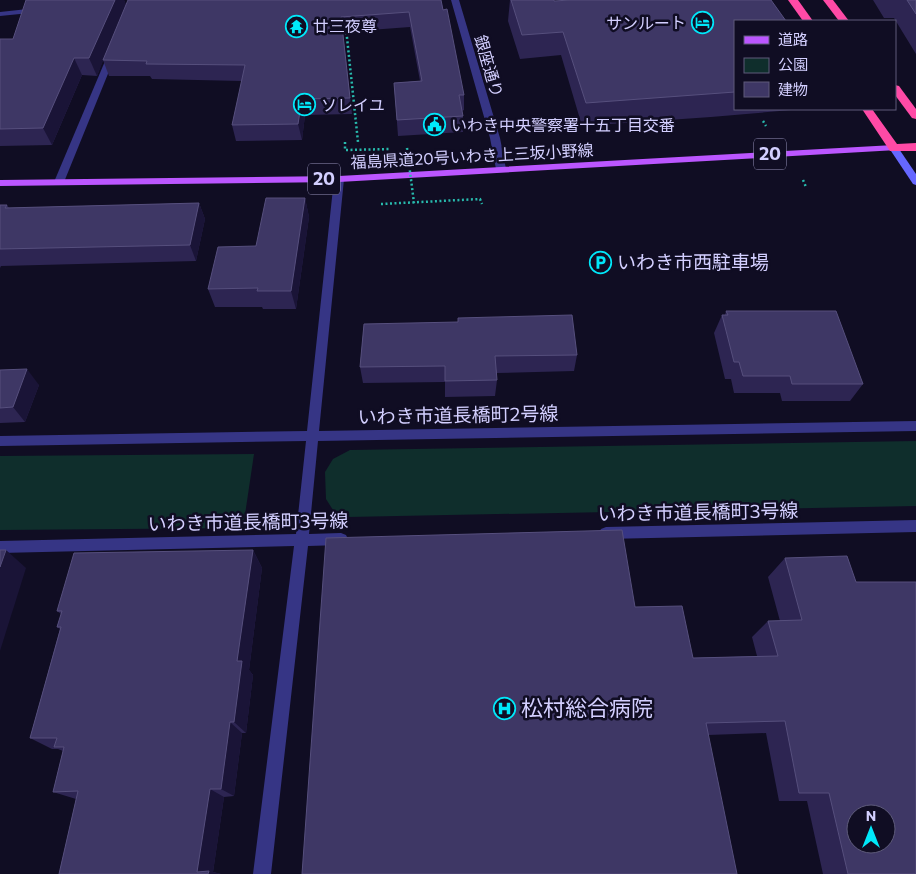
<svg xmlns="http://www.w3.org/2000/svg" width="916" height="874" font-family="Commissioner,'Noto Sans JP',sans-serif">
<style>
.green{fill:#0f2e2c}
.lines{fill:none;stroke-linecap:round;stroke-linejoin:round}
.path{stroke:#28baad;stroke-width:2.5;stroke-dasharray:2 2.5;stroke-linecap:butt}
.street{fill:#363585;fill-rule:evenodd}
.secondary{fill:#6667ff;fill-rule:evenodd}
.primary{fill:#bb56ff;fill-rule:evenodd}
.highway{fill:#ff4aa6;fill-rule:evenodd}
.path-bridge{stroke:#28baad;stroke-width:2.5;stroke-dasharray:2 2.5;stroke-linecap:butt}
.wall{fill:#2d2552}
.shaded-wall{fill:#1a1437}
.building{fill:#3e3765;stroke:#564f7d;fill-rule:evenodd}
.labels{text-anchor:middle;stroke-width:5;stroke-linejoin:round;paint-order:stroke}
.far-poi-label{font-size:16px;fill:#d3cfff;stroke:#100d23;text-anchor:start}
.far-street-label{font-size:16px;fill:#d3cfff;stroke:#100d23}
.shield{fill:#100d23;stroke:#9895bd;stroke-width:1}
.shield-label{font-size:18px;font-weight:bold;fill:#d3cfff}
.poi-label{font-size:19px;fill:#d3cfff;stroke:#100d23;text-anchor:start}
.street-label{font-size:19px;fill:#d3cfff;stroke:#100d23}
.near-poi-label{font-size:22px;fill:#d3cfff;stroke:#100d23;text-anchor:start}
</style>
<rect width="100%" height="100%" fill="#100d23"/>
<!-- green -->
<g class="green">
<path d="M916,441V506L348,517L333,510L326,499L325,472L333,459L350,450Z"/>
<path d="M254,454L243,528L0,530V456Z"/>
</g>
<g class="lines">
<!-- path -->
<g class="path">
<path d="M346,28L358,142"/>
<path d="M763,121L766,126"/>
<path d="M345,142V150L391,149"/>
<path d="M803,180L806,187"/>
<path d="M381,204L480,199L482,204"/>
</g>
<!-- street -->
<g class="street">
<path d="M451,0H459L500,138L506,169L504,171L501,172L496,169L490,138Z"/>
<path d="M37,8L41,10L40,12L0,16V12Z"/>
<path d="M112,51L116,54L64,182L62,184H56L54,182L108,54Z"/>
<path d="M339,176L344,179L319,431L916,421V431L318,441L309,534L341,533L346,535L348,539L346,543L341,545L308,546L271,874H253L294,546L0,553V541L296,534L306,441L0,446V436L307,431L334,179Z"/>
<path d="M916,520V532L606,539L601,537L599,533L601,529L606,527Z"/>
</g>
<!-- secondary -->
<path class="secondary" d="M894,145L897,146L916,174V185L913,184L889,148Z"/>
<!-- primary -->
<path class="primary" d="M894,145L897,146V150L339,182L0,186V180L339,176Z"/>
<!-- highway -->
<g class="highway">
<path d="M788,0H798L813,21H803Z"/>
<path d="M823,0H833L849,21H839Z"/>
<path d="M895,85L899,86L916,109V119L912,118L895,95Z"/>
<path d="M862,109H872L897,144L916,143V151H890Z"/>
</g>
<!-- path-bridge -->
<path class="path-bridge" d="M407,148L414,203"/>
</g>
<!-- wall -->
<g class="wall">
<path d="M26,0H124L126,5L441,0L464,95V110L462,111L463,116V132L398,136L394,83L420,81L410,27L343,32L352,114L305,115L302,140L236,141L232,125L242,81L152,79L150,76H109L103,60L97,76L82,75L52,145L0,146V39H13Z"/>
<path d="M510,0H554V1L735,21V109H803L711,117L582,126L561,55L520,59L508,21Z"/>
<path d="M873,0H916V54L894,18H884Z"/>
<path d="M305,198L309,217L296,309H263L262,307H215L208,289L256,246Z"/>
<path d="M199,203L205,219L196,261L1,266L0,268V205H7L9,208Z"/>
<path d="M726,311L863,384L850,401H782L780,393H734L731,379H725L714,333L722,315H725Z"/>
<path d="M364,324L577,355L574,371L496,373L497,380L495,396L445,397V382L363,383L360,367Z"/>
<path d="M0,370L39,385L25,422L0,423Z"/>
<path d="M253,550L262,568L249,670L253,675L246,733H242L234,796L224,797L213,872L221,874H59L76,799L53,792L63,751L58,749H52L30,738L60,629L57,627L61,614L57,611Z"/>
<path d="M785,558L916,874H823L807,801H779L766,733L708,735L635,607L693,658L757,656L752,637L768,621H780L768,577Z"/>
</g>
<!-- shaded-wall -->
<g class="shaded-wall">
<path d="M115,0H124L126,5L97,76L89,58Z"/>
<path d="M74,58L82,75L52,145L43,128Z"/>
<path d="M302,99L305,115L302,140L298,124Z"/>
<path d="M305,198L309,217L296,309L291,291Z"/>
<path d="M199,203L205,219L196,261L190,245Z"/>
<path d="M27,369L39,385L25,422L13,407Z"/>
<path d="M6,550L26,568L0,651V567Z"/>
<path d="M253,550L262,568L249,670L253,675L246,733L234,722L237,661Z"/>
<path d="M230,722L242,733L234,796L221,789Z"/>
<path d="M210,789L224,797L213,872L221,874H206L197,872Z"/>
</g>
<!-- building -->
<g class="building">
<path d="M26,0H115L89,58H74L43,128L0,129V39H13Z"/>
<path d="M128,0H441L443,10L447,9L464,95H459L463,116L397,120L394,83L422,81L409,12L341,17L350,98L302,99L298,124L232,125L245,65L146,64L147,61L103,60Z"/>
<path d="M511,0H554V1L570,0H771L786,21H735V92L586,103L563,32L522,35Z"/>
<path d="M907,0H916V14Z"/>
<path d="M266,198H305L291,291H257L258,288L208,289L218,247L256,246Z"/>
<path d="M199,203L190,245L0,249V205H7L5,208Z"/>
<path d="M726,311H836L863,384H792L790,376H743L739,362H734L722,315H728Z"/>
<path d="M572,315L577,355L495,356L497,380L445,381V366L360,367L364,324L458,322V318Z"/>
<path d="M27,369L13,407L0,408V370Z"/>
<path d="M622,530L635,607L682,606L693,658L778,656L768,621L802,620L785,558L847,556L856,582H916V874H848L829,793H799L785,721L706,723L737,874H302L326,538ZM856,814H886V844H856Z"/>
<path d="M0,550H6L0,567Z"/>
<path d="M253,550L237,661H242L234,722H230L221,789H210L197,872L209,871L208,874H59L78,791L53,792L64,747H54L57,738H30L61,627H57L62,611H57L74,553Z"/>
</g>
<!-- icons -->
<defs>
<symbol id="hotel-ring" viewBox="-11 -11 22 22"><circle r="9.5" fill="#100d23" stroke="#00e8fa" stroke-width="1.5"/><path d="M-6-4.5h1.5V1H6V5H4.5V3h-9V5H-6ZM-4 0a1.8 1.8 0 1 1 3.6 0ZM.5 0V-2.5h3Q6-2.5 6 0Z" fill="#00e8fa"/></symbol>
<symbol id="temple-ring" viewBox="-11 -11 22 22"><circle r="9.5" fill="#100d23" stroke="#00e8fa" stroke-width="1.5"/><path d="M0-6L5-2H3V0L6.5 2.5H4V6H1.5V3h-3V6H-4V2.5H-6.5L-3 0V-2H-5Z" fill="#00e8fa"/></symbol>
<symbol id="civic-ring" viewBox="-11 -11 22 22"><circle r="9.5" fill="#100d23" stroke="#00e8fa" stroke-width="1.5"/><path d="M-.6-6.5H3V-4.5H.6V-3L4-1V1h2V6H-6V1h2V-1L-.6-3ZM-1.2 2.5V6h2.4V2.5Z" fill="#00e8fa"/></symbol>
<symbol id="parking-ring" viewBox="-11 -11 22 22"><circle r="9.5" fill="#100d23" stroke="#00e8fa" stroke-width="1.5"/><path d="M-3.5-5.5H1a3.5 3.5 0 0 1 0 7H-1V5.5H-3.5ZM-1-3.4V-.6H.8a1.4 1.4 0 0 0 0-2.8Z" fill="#00e8fa"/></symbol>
<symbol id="hospital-ring" viewBox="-11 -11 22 22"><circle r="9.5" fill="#100d23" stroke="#00e8fa" stroke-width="1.5"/><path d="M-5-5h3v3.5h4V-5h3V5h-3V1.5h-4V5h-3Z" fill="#00e8fa"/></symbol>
</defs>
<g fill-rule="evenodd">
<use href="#hotel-ring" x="690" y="10" width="25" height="25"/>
<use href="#temple-ring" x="284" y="14" width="25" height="25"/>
<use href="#hotel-ring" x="292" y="92" width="25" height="25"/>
<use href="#civic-ring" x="422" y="112" width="25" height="25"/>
<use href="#parking-ring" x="588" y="250" width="25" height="25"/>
<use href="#hospital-ring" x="492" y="696" width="25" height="25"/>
</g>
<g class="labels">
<!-- far-poi labels -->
<g class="far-poi-label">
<text x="686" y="29" text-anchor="end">サンルート</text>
<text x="313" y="32">廿三夜尊</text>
<text x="321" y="111">ソレイユ</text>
<text x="451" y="131">いわき中央警察署十五丁目交番</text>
</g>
<!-- far-street labels -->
<g class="far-street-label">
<text transform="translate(489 66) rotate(74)" y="6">銀座通り</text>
<text transform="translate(472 156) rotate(-3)" y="6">福島県道20号いわき上三坂小野線</text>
</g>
<!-- shield labels -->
<g class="shield">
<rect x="754" y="138.5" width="32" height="31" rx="4"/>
<rect x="308" y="163.5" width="32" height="31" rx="4"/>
</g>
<g class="shield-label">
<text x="770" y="160">20</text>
<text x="324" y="185">20</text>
</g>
<!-- poi labels -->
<g class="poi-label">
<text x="617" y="269">いわき市西駐車場</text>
</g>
<!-- street labels -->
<g class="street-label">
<text transform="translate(458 415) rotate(-1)" y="7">いわき市道長橋町2号線</text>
<text transform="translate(698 512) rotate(-1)" y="7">いわき市道長橋町3号線</text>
<text transform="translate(248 522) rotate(-1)" y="7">いわき市道長橋町3号線</text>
</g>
<!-- near-poi labels -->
<g class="near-poi-label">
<text x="521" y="716">松村総合病院</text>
</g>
</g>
<!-- legend -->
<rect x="734" y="20" width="162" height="90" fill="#100d23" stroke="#5e5b7b"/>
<rect x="744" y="36" width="25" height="8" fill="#bb56ff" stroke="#5e5b7b"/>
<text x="778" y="45" font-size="15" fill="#d3cfff">道路</text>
<rect x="744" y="58" width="25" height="15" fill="#0f2e2c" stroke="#5e5b7b"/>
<text x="778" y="70" font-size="15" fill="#d3cfff">公園</text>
<rect x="744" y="82" width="25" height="15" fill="#3e3765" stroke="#5e5b7b"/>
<text x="778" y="95" font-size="15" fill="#d3cfff">建物</text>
<!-- north arrow -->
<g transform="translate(871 829)"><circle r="24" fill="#100d23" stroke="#5e5b7b"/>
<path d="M0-4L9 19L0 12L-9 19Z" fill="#00e8fa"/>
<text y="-8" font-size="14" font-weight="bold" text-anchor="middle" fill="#d3cfff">N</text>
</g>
</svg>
